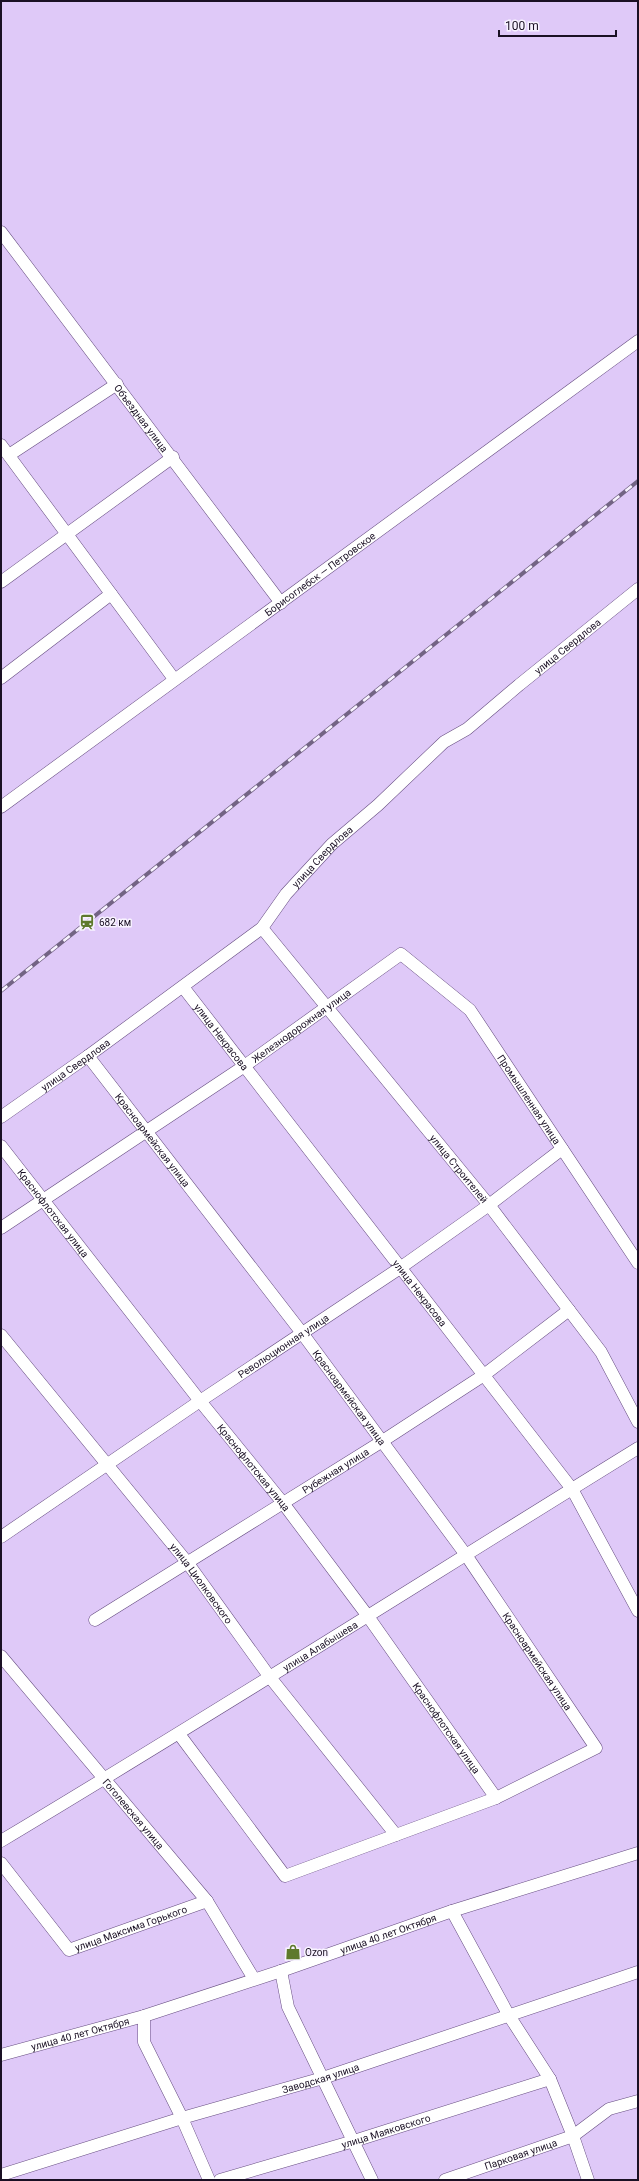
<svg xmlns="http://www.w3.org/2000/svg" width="639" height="2181" font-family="Roboto,sans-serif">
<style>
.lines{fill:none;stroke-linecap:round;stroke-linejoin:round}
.minor-casing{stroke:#664d80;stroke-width:13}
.minor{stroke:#fff;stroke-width:12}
.rail-casing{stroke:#736484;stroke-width:4}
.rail{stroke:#f8f3ff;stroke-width:2.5;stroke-dasharray:8;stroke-linecap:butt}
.labels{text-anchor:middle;stroke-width:3;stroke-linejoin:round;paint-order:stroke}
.street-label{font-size:10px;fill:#1a1024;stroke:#f8f3ff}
.poi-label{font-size:10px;fill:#1a1024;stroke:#f8f3ff;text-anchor:start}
</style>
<rect width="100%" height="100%" fill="#dfc9f8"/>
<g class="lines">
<defs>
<g id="minor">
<path id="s1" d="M1,232L281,603"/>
<path d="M1,445L174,679"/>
<path d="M9,455L117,384"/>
<path d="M1,582L173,457"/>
<path d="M1,678L111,594"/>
<path id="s2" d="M1,807L638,341"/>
<path id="s3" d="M262,928L489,1205L601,1352L638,1422"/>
<path id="s4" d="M183,987L572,1489L638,1611"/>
<path id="s5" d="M88,1056L302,1333L466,1555L596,1748L496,1798L285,1876L179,1734"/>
<path id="s6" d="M1,1117L88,1056L262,928L286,894L332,844L378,805L444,742L467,729L519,685L638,589"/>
<path id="s7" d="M1,1146L200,1401L283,1503L367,1615L496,1798"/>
<path id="s8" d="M1,1228L243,1067L401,954L470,1010L638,1263"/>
<path id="s9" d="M1,1335L187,1562L269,1676L396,1835"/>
<path id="s10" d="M1,1537L200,1401L400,1268L489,1205L562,1149"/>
<path id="s11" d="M95,1620L381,1442L484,1375L569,1310"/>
<path id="s12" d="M1,1656L207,1901L254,1979"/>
<path id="s13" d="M1,1841C215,1713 426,1579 638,1448"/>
<path id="s14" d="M1,1863L69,1950L207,1901"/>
<path d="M452,1911L508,2014L550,2079L573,2136L588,2180"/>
<path d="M281,1971L288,2007L372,2180"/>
<path d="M144,2016V2042L182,2118L209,2180"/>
<path id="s15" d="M1,2055L144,2016L281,1971L452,1911L638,1853"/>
<path id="s16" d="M1,2175L182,2118L323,2078L638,1972"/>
<path id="s17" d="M220,2180L354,2141L550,2079"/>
<path id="s18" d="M445,2180L573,2136L609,2109L638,2101"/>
</g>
</defs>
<!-- minor casing -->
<use href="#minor" class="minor-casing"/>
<!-- minor -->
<use href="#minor" class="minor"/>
<defs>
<path id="rail" d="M1,991L638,481"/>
</defs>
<!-- rail casing -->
<use href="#rail" class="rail-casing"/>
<!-- rail -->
<use href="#rail" class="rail"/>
</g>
<!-- icons -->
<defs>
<symbol id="station-bare" viewBox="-9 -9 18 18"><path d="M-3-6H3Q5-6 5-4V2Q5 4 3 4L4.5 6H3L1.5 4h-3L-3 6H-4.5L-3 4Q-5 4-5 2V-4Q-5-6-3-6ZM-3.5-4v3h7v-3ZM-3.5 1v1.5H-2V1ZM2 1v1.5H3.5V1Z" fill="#5e792c" stroke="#f8f3ff" stroke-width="2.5" paint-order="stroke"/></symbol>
<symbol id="shop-bare" viewBox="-9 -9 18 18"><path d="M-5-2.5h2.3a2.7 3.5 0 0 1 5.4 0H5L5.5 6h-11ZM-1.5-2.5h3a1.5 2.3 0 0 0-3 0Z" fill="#5e792c" stroke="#f8f3ff" stroke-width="2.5" paint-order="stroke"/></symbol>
</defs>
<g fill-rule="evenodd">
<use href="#station-bare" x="76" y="911" width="22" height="22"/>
<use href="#shop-bare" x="282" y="1941" width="22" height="22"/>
</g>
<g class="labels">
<!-- street labels -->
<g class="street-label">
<text dy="4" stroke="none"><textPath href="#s1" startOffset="233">Объездная улица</textPath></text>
<text dy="4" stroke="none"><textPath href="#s2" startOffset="395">Борисоглебск — Петровское</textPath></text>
<text dy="4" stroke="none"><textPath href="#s6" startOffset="740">улица Свердлова</textPath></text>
<text dy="4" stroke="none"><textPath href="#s6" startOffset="416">улица Свердлова</textPath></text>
<text dy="4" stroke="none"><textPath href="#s8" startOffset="362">Железнодорожная улица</textPath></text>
<text dy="4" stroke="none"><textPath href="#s4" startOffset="63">улица Некрасова</textPath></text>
<text dy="4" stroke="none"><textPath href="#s6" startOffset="91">улица Свердлова</textPath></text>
<text dy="4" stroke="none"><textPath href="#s8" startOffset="681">Промышленная улица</textPath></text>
<text dy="4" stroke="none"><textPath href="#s5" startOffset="106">Красноармейская улица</textPath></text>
<text dy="4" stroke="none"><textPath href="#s3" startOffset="311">улица Строителей</textPath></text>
<text dy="4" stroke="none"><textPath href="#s7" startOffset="85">Краснофлотская улица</textPath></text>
<text dy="4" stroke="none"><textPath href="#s4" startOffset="387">улица Некрасова</textPath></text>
<text dy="4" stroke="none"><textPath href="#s10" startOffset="341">Революционная улица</textPath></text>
<text dy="4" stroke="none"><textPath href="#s5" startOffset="430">Красноармейская улица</textPath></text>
<text dy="4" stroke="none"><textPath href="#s7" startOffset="409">Краснофлотская улица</textPath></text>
<text dy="4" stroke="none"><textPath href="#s11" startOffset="283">Рубежная улица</textPath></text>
<text dy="4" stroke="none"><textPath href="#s9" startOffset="319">улица Циолковского</textPath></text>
<text dy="4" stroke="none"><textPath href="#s13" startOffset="374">улица Алабышева</textPath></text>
<text dy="4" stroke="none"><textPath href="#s5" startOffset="754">Красноармейская улица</textPath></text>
<text dy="4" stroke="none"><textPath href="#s7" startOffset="733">Краснофлотская улица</textPath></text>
<text dy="4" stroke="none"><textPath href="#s12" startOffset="206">Гоголевская улица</textPath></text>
<text dy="4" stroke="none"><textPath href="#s14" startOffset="176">улица Максима Горького</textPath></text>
<text dy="4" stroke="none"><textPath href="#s15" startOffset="406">улица 40 лет Октября</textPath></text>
<text dy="4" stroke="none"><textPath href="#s15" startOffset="82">улица 40 лет Октября</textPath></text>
<text dy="4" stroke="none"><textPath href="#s16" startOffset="334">Заводская улица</textPath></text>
<text dy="4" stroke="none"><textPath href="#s17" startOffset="173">улица Маяковского</textPath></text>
<text dy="4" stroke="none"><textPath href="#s18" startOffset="80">Парковая улица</textPath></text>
</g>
<!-- poi labels -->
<g class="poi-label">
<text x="99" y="926">682 км</text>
<text x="305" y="1956">Ozon</text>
</g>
</g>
<!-- border -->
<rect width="639" height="2181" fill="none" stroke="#1a1024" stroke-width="4"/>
<!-- scale -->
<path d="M499 30v6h117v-6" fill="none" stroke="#1a1024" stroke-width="2"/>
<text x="505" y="30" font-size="12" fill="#1a1024" stroke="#f8f3ff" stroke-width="3" paint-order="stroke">100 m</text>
</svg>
